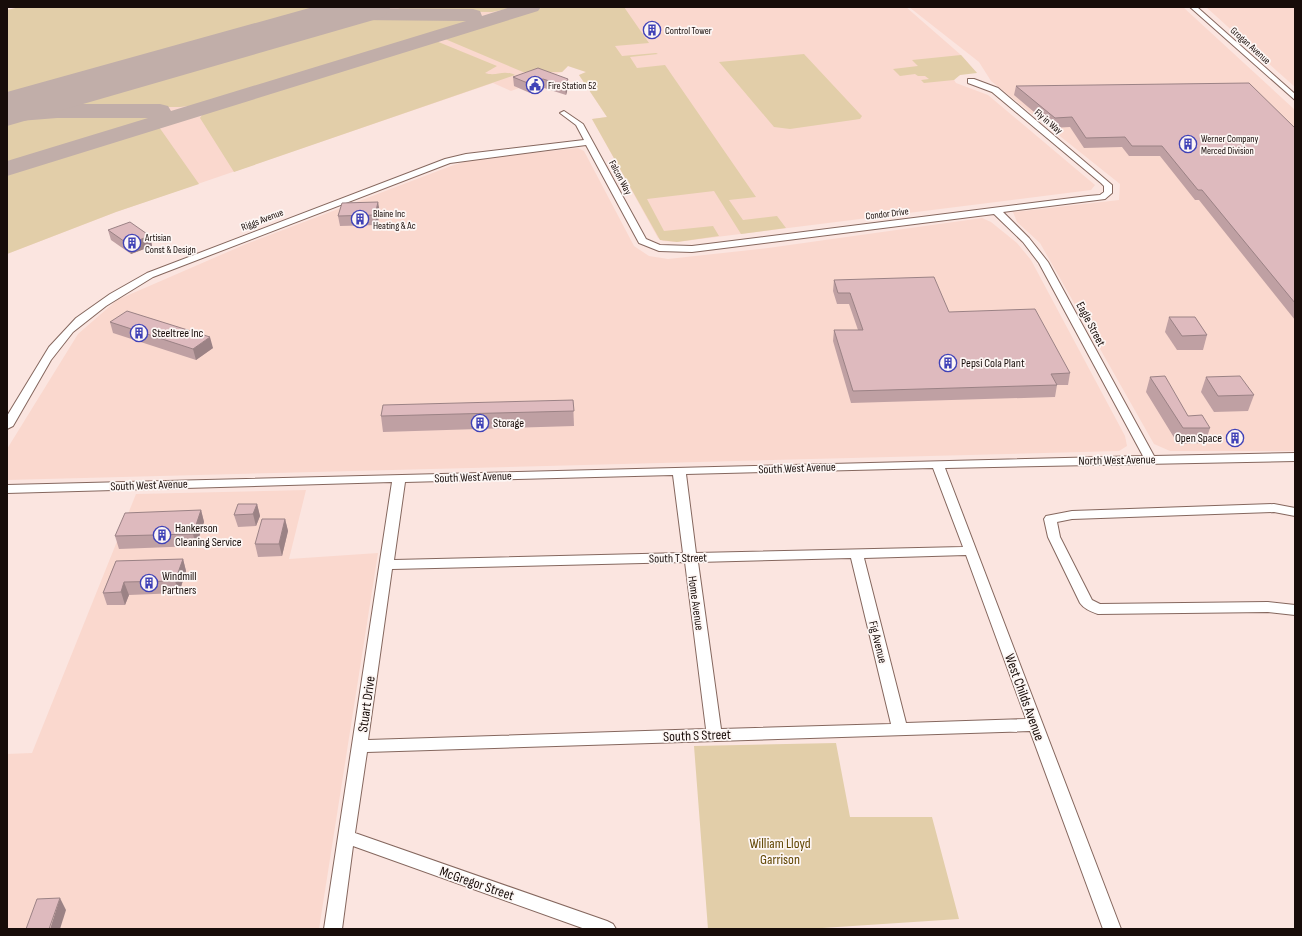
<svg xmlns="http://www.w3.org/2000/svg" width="1302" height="936" font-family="'Sofia Sans Condensed',sans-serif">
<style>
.built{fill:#fad8ce}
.green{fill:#e2cea9}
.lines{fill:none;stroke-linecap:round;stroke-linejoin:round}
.taxiway{fill:#c1aea9;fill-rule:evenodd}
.runway{fill:#c1aea9;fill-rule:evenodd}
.street-casing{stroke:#85675e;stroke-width:2}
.street{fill:#fff;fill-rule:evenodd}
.wall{fill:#bfa0a3}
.shaded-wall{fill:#9b8285}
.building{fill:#debabe;stroke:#9b8285}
.labels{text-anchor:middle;stroke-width:3.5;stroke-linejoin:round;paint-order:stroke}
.far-poi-label{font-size:10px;fill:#170c09;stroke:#fdf6f4;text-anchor:start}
.far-street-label{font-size:10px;fill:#170c09;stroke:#fdf6f4}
.street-label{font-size:12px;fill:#170c09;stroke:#fdf6f4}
.poi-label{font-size:12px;fill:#170c09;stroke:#fdf6f4;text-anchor:start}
.near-street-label{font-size:14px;fill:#170c09;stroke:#fdf6f4}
.near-park-label{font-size:14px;fill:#604500;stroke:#fdf6f4}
</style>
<rect width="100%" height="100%" fill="#fbe5e0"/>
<!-- built -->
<g class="built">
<path d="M20,7H906L961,55L977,73H966L955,77L954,80L956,83L988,95L1095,185L1091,190L677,242L663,241L658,238L592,119L607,117L579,75L586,72L568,66L562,72L511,91L493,83L116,212L7,254V10Z"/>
<path d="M909,7H1183L1295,110V451H1170L1154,444L1040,243L1017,222L1013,212L1119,200L1120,184L991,81L979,62Z"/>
<path d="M1206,7H1295V87L1248,45Z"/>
<path d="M578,148L584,151L634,246L649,256L668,259L768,248L982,218L991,222L1017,243L1031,260L1125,436L1127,446L1119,451L7,480V449L78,334L117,300L246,244L451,166L473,159Z"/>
<path d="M306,490L289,559L378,553L319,929H7V754L32,753L136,494Z"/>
</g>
<!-- green -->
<g class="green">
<path d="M20,7H331L7,97V10Z"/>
<path d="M402,7H518L492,12L398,11V9Z"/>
<path d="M544,7H624L649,43L615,46L622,56L656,53L658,54L630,57L637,68L665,65L756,197L729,200L743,220L777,216L786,228L741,234L714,191L647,199L664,231L713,226L719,236L677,242L660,240L592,119L607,117L579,75L586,72L568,66L562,72H523L445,39Z"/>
<path d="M365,17H464L470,19L460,25L197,105L180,107H79L70,105L73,102Z"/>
<path d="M436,41L497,66L485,73C497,77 502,69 515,75L234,172L200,118L202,115L211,111Z"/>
<path d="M804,54L860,114L862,116L860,119L790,129L774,127L719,62Z"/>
<path d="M961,55L977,73L960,75L954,80L924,83L921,80L929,79L925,76H918L915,74L900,76L893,69L918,66L912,60Z"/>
<path d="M49,114L142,115L151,117L145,122L7,164V121Z"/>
<path d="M159,127L199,184L116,212L7,254V175Z"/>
<path d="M836,743L850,817H932L959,919L807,929H708L694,746Z"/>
</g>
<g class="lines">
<!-- taxiway -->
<path class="taxiway" d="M511,7H541L538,11L7,176V161L148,118H57L7,122V108L57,104H160L168,106L171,111L466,21L356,20L323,25L316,23L313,19L316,15L356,8L473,9L480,11L482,16Z"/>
<!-- runway -->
<path class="runway" d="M313,7H391L384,17L7,126V92Z"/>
<defs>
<g id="street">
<path d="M1190,7H1197L1295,94V100Z"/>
<path d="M968,79H974L998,88L1112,185V193L1105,199L1003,212L1029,238L1048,262L1154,456L1295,453V461L945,468L1121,929H1103L1030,731L367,752L355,833L607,921L613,924L616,929H585L353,846L342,929H324L392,482L7,493V485L1143,456L1039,263L1023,242L994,214L692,252L659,251L639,243L586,145L450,163L153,277L106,306L73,332L51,360L13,426L7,429V416L49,347L76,318L110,294L147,273L445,159L466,154L584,140L576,125L560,113L564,111L583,124L646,239L660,245L692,246L1088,196L1100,195L1104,192V186L1101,183L992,92L968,83ZM933,468L963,547L696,553L686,474ZM673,475L683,553L394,560L405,482ZM966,555L1026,719L906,723L864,558ZM851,558L891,724L721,729L698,562ZM685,562L706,729L368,740L392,569Z"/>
<path d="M1274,504L1295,508V516L1274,512L1072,519L1057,522L1060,537L1092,600L1100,604L1268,602L1295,605V615L1268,612L1098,614C1092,612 1084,609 1080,603L1048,537L1044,519L1046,516L1072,511Z"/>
</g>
</defs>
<!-- street casing -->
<use href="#street" class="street-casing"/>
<!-- street -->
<use href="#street" class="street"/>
</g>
<!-- wall -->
<g class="wall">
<path d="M513,77L568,79V88L566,95L544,88L530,93L514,86Z"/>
<path d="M1016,86L1295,128V320L1199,200H1195L1160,156H1129L1122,147L1084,148L1070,127L1053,128L1014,95Z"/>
<path d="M380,213L377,225L340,226L338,216Z"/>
<path d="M108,230L150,236L152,246L131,254L111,240Z"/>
<path d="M834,280L949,312L1070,373L1068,385H1057L1055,397L851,403L833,341L834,330H858L849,304H837L833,291Z"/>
<path d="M1169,317L1207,335L1203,350H1177L1165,332Z"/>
<path d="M110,322L213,348L196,360L113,333Z"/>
<path d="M1150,377L1188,416L1210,428L1205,443L1178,444L1146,392Z"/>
<path d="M1206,377L1254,395L1248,411L1214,412L1201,392Z"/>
<path d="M573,400L574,426L383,432L381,416Z"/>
<path d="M257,504L260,516L256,526L238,527L234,515Z"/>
<path d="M201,510L204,522L196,546L119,549L115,536Z"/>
<path d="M285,519L288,531L282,556L258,557L255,544Z"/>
<path d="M183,559L186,571L179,593L129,595L125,605H107L103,593L116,561Z"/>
</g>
<!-- shaded-wall -->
<g class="shaded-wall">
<path d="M543,79L544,88L530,93V84Z"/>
<path d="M568,79V88L566,95L565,86Z"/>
<path d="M378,202L380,213L377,225L375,215Z"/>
<path d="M150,236L152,246L131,254L128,244Z"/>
<path d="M210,337L213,348L196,360L193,349Z"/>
<path d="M257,504L260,516L256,526L253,514Z"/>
<path d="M201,510L204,522L196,546L193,534Z"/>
<path d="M285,519L288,531L282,556L279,544Z"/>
<path d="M183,559L186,571L179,593L175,581Z"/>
<path d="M124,582L129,595L125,605L121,592Z"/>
<path d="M60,898L66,910L60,929H50Z"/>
</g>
<!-- building -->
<g class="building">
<path d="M538,68L568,79L565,86L543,79L530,84L513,77Z"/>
<path d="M1249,83L1295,128V303L1202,190H1198L1162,146H1132L1125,137L1086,138L1072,117L1055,118L1016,86Z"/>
<path d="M378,202L375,215L338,216L342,203Z"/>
<path d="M130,222L150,236L128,244L108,230Z"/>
<path d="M934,277L949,312L1035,309L1070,373L1051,374L1057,385L853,391L834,330H863L850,293H838L834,280Z"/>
<path d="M127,311L210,337L193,349L110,322Z"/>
<path d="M1169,317H1195L1207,335L1182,336Z"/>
<path d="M1165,376L1188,416L1202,415L1210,428H1183L1150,377Z"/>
<path d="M1240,376L1254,395L1218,396L1206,377Z"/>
<path d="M573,400L574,411L381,416L383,405Z"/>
<path d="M238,504H257L253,514L234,515Z"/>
<path d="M201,510L193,534L115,536L125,513Z"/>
<path d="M262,519H285L279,544H255Z"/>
<path d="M183,559L175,581L124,582L121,592L103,593L116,561Z"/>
<path d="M60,898L49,929H26L37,899Z"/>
</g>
<!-- icons -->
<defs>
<symbol id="building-ring" viewBox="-11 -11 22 22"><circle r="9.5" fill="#fdf6f4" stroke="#4042b7" stroke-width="1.5"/><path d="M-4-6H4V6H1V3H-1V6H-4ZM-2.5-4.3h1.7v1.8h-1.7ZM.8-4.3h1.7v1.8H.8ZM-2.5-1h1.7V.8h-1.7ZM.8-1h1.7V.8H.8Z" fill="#4042b7"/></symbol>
<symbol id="civic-ring" viewBox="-11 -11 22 22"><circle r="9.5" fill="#fdf6f4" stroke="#4042b7" stroke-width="1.5"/><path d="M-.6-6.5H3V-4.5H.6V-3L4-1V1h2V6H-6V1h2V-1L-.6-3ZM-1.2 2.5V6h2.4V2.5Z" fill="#4042b7"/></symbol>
</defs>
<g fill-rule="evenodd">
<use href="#building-ring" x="642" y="20" width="20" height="20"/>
<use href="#civic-ring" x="525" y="75" width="20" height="20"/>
<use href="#building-ring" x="1178" y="134" width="20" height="20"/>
<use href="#building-ring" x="350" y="209" width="20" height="20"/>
<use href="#building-ring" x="122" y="233" width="20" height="20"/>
<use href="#building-ring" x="129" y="323" width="20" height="20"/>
<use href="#building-ring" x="938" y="353" width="20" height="20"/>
<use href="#building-ring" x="470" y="413" width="20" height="20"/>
<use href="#building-ring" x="1225" y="428" width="20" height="20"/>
<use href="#building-ring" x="152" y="525" width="20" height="20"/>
<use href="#building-ring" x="139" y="573" width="20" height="20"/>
</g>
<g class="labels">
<!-- far-poi labels -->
<g class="far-poi-label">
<text x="665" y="34">Control Tower</text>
<text x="548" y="89">Fire Station 52</text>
<text x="1201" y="142">Werner Company<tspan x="1201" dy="12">Merced Division</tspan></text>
<text x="373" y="217">Blaine Inc<tspan x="373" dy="12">Heating &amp; Ac</tspan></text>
<text x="145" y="241">Artisian<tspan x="145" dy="12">Const &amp; Design</tspan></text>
</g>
<!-- far-street labels -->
<g class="far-street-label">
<text transform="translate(1251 45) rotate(42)" y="4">Grogan Avenue</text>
<text transform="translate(1049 121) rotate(40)" y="4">Fly in Way</text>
<text transform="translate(621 177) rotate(62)" y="4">Falcon Way</text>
<text transform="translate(887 213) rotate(-7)" y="4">Condor Drive</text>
<text transform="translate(262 219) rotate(-21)" y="4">Riggs Avenue</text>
</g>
<!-- street labels -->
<g class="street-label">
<text transform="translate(1091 324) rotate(62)" y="4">Eagle Street</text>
<text transform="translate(1117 460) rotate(-1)" y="4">North West Avenue</text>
<text transform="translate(797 468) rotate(-2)" y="4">South West Avenue</text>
<text transform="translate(473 477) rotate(-2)" y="4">South West Avenue</text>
<text transform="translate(149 485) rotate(-2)" y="4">South West Avenue</text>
<text transform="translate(678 558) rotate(-1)" y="4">South T Street</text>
<text transform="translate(696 603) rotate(82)" y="4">Home Avenue</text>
<text transform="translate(878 642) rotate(76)" y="4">Fig Avenue</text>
</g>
<!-- poi labels -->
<g class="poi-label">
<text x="152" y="337">Steeltree Inc</text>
<text x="961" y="367">Pepsi Cola Plant</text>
<text x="493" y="427">Storage</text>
<text x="1222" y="442" text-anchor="end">Open Space</text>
<text x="175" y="532">Hankerson<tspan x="175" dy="14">Cleaning Service</tspan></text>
<text x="162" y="580">Windmill<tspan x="162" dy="14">Partners</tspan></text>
</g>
<!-- near-street labels -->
<g class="near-street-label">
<text transform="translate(1025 697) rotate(70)" y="5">West Childs Avenue</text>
<text transform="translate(366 704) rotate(-82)" y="5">Stuart Drive</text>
<text transform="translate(697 735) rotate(-2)" y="5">South S Street</text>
<text transform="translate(477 883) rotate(19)" y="5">McGregor Street</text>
</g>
<!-- near-park labels -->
<g class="near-park-label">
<text x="780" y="848">William Lloyd<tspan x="780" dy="16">Garrison</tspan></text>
</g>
</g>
<!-- border -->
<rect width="1302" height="936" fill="none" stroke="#170c09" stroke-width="16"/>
</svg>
